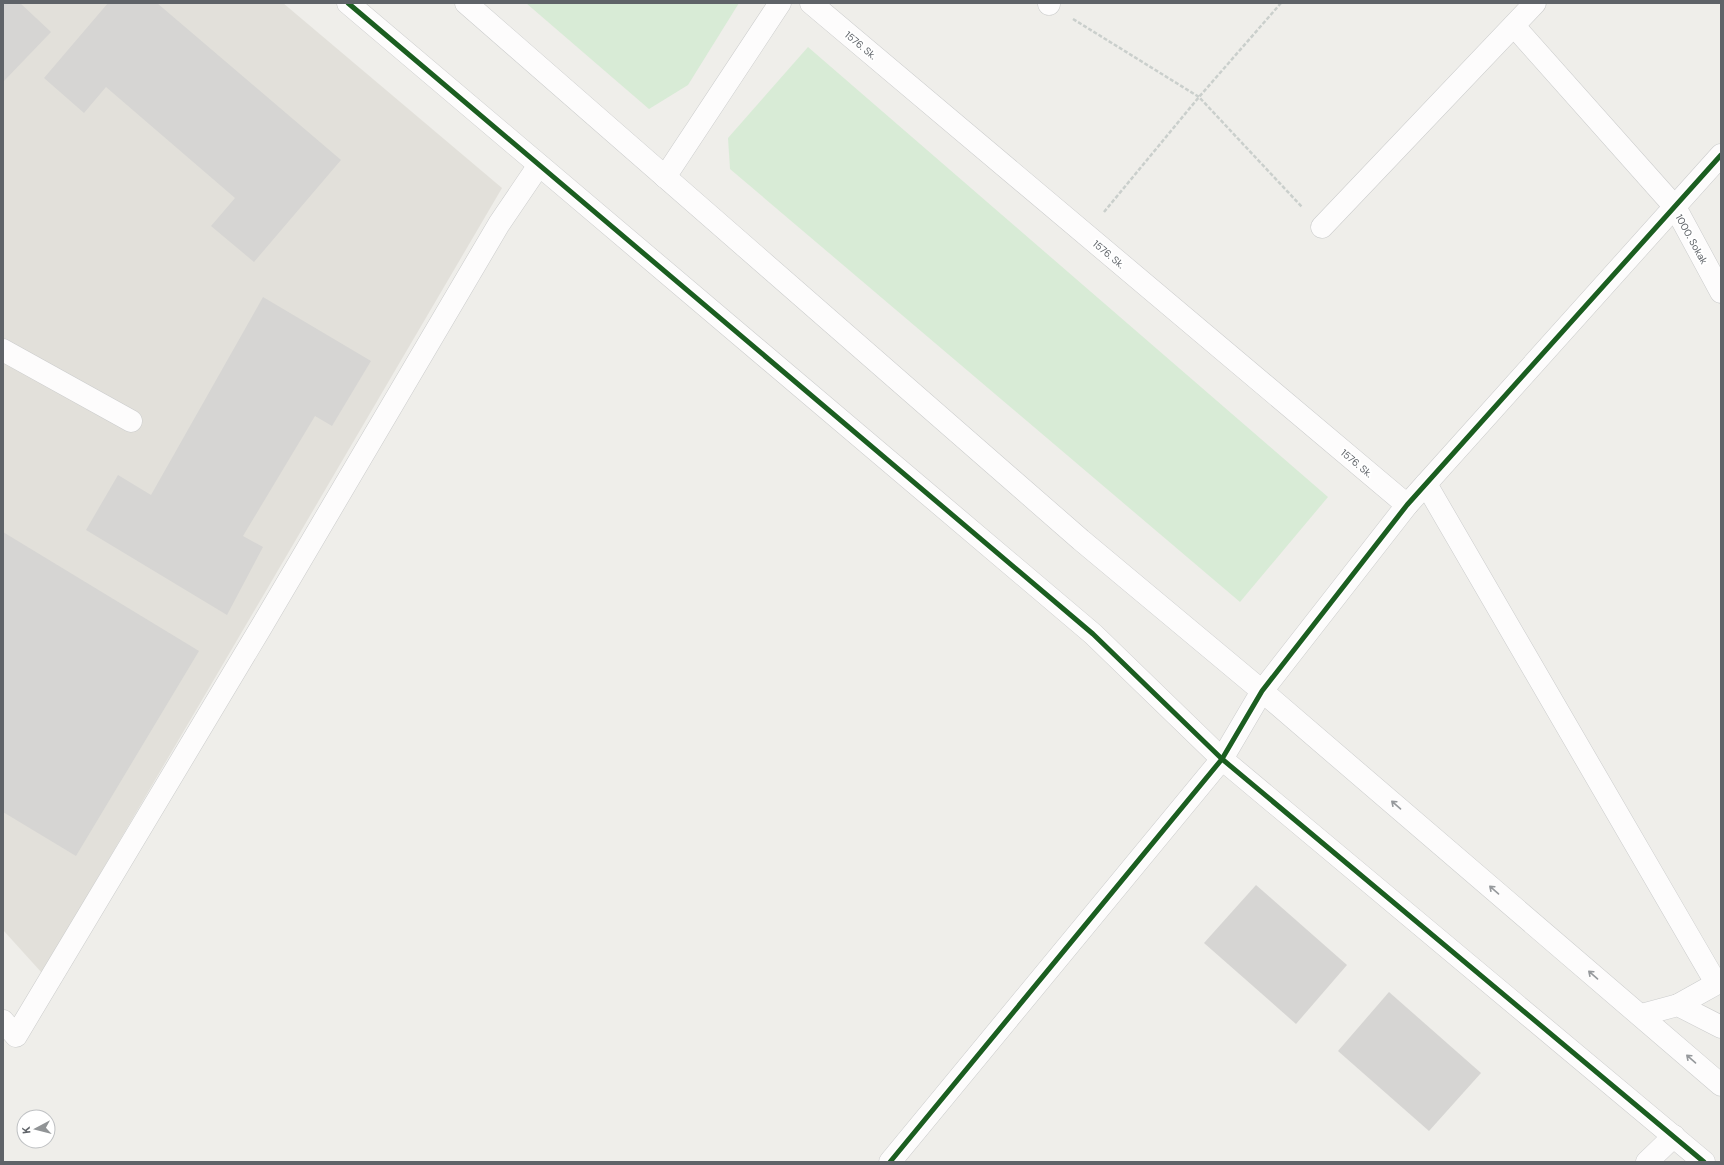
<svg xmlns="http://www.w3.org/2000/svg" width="1724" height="1165" font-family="'DM Sans',sans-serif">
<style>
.education{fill:#e2e0da}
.green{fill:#d8ebd6}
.building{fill:#d6d5d3}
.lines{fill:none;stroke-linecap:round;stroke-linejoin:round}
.minor-casing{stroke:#cbcccc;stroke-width:23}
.path{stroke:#cacfcc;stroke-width:2.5;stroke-dasharray:4 2;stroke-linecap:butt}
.minor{stroke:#fdfcfc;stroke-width:22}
.cycleway-casing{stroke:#fff;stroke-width:8}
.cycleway{stroke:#1b5e20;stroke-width:5}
.oneway{stroke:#96999c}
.labels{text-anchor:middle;stroke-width:4;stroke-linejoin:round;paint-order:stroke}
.street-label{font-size:10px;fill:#5f6368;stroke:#fff}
</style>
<rect width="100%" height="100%" fill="#efeeea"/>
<!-- education -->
<path class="education" d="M3,3H283L502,188L42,973L3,930Z"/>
<!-- green -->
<g class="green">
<path d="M526,3H739L688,85L649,109Z"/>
<path d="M808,47L1328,497L1240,602L730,169L728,138Z"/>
</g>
<!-- building -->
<g class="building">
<path d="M3,3H20L51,32L3,82Z"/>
<path d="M108,3H157L341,160L254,262L211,226L235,198L106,87L84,113L44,78Z"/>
<path d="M263,297L371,361L332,426L315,416L243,536L263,547L227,615L86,530L118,475L151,495Z"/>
<path d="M3,532L199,651L76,856L3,812Z"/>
<path d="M1256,885L1347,965L1296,1024L1204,943Z"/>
<path d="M1389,992L1481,1073L1429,1131L1338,1051Z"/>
</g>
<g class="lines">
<defs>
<g id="minor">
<path d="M348,3L1093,634L1222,759L1704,1162"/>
<path d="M466,3L1081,540L1262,691L1721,1085"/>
<path d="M811,3L1407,505"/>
<path d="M1049,4V3"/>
<path d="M1514,26L1675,207L1721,292"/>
<path d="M665,177L780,3"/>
<path d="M1322,227L1535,3"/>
<path d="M3,350L131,421"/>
<path d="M1426,484L1716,983"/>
<path d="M1678,1005L1721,981"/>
<path d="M1641,1015L1678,1005L1721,1027"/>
<path d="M3,1021L16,1036L260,629L499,224L539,165"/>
<path d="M890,1162L1222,759L1262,691L1407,505L1721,155"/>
<path d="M1647,1162L1674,1136"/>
</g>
</defs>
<!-- minor casing -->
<use href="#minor" class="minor-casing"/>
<!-- path -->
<g class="path">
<path d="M1073,19L1199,97L1302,207"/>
<path d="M1104,212L1199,97L1281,3"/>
</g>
<!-- minor -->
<use href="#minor" class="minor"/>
<defs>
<g id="cycleway">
<path d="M348,3L1093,634L1222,759L1704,1162"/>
<path d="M890,1162L1222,759L1262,691L1407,505L1721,155"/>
</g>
</defs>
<!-- cycleway casing -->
<use href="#cycleway" class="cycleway-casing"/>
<!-- cycleway -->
<use href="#cycleway" class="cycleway"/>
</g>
<!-- one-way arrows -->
<defs><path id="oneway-shaft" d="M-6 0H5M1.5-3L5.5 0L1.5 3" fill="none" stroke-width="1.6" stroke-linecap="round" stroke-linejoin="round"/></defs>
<g class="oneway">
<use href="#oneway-shaft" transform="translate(1396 805) rotate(-139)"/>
<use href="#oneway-shaft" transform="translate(1494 890) rotate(-139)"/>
<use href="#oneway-shaft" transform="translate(1593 975) rotate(-139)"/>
<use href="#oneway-shaft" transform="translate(1691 1059) rotate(-139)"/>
</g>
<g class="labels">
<!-- street labels -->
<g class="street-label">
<text transform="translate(861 45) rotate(40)" y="4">1576. Sk.</text>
<text transform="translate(1692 239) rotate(61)" y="4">1000. Sokak</text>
<text transform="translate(1109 254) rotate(40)" y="4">1576. Sk.</text>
<text transform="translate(1357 463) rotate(40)" y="4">1576. Sk.</text>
</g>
</g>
<!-- border -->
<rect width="1724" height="1165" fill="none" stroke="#5f6368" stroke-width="8"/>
<!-- north arrow -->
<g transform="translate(36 1129) rotate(263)"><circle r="19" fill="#ffffff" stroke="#bfc1c3"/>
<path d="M0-3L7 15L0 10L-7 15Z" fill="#919496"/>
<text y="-6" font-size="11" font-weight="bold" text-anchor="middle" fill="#5f6368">K</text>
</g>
</svg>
